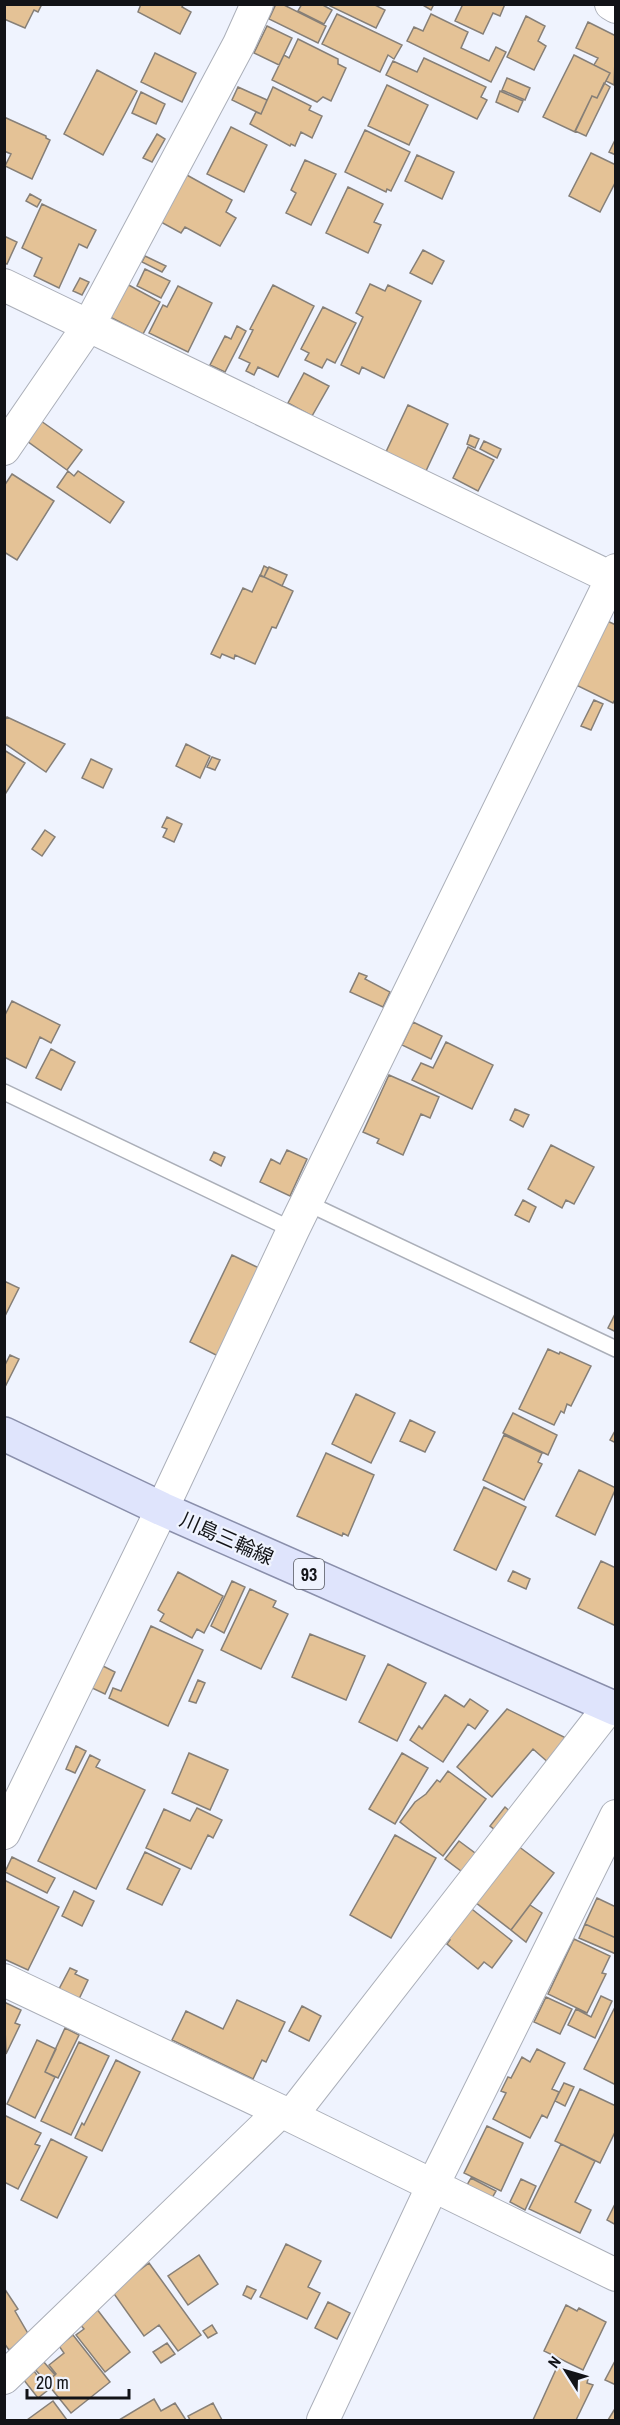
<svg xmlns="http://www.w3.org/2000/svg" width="620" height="2425" viewBox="0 0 620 2425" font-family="'Archivo Narrow','Noto Sans JP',sans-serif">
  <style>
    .building { fill: #e4c296; stroke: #867f77; stroke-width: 1.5 }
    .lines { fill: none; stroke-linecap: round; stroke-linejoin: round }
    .lane-casing { stroke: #abafb9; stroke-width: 18 }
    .street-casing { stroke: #abafb9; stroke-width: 34 }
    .primary-casing { stroke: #8a8fab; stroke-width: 36 }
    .lane { stroke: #fff; stroke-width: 15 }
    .street { stroke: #fff; stroke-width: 32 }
    .primary { stroke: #dfe4fc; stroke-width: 33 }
    .labels { text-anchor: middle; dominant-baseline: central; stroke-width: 4.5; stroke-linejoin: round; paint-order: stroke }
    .shield { fill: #eff3fe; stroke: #54565c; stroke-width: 1.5 }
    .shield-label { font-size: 18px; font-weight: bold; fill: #121317 }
    .street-label { font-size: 20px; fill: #121317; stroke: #eff3fe }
  </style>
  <rect width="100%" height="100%" fill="#eff3fe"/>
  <path class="building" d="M4,4h38l-4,8 -4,-2 -9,18 -21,-9z
    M141,4h43l-2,3 9,5 -11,22 -42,-22z
    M276,4h6l44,22 -8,17 -49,-24z
    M302,4h19l11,6 -8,14 -26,-13z
    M331,4h42l12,6 -9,18 -46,-22z
    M421,4h13l-3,6z
    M463,4h42l-5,12 -7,-3 -10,21 -28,-13z
    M337,14l65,31 -8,14 -6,-4 -8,17 -58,-28z
    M431,14l37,18 -7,16 28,13 7,-14 10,5 -15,30 -84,-41 7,-14 9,4z
    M526,16l19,10 -7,15 8,5 -12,24 -27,-13z
    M588,22l28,14 -2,49 -8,-4 4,-8 -16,-8 4,-7 -22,-10z
    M267,26l25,12 -13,27 -25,-12z
    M298,39l40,20v5l8,4 -15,33 -8,-4 -6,5 -45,-22 12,-25 5,3z
    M155,53l41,20 -14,29 -41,-20z
    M574,55l36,18 -13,25 -5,-2 -17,36 -32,-15z
    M424,58l62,29 -5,10 6,3 -10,19 -91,-44 7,-14 24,11z
    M97,70l40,21 -34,64 -39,-21z
    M507,78l23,10 -5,12 -23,-10z
    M604,83l6,4 -24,49 -11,-5 17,-35 5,2z
    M387,85l41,20 -19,40 -41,-19z
    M238,87l29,13 -6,14 -29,-14z
    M273,87l38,19 -2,4 13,6 -10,22 -11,-6 -6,14 -4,-2 -1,2 -40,-22 6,-12 5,2z
    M500,91l23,10 -5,11 -22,-10z
    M141,92l24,12 -9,20 -24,-11z
    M4,117l42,19v2l4,2 -18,39 -27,-13 6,-12 -7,-3z
    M231,127l36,18 -23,47 -37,-18z
    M365,130l45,22 -19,39 -4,-2 -1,3 -41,-20z
    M157,134l8,5 -13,23 -9,-4z
    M616,138v17l-7,-3z
    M591,153l25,12v16l-16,31 -31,-16z
    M417,155l37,17 -12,27 -37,-18z
    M305,160l31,14 -25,51 -25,-12 10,-20 -5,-3z
    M185,174l47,26 -6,12 10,6 -16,28 -35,-19 -4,6 -22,-12z
    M348,187l35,17 -9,18 7,3 -13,28 -42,-20z
    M30,194l11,6 -4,7 -11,-6z
    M42,204l54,26 -9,18 -8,-4 -20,44 -25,-12 8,-18 -20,-10z
    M4,236l13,6 -10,22 -3,-1z
    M423,250l21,11 -12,23 -22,-11z
    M145,256l21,10 -4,6 -20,-10z
    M145,269l25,12 -9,17 -24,-12z
    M80,278l9,4 -7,13 -9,-4z
    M125,283l35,19 -17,32 -35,-18z
    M370,284l15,7 3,-6 33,16 -37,77 -22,-11 -3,7 -18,-9 22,-48 -7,-4z
    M273,285l41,21 -36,71 -20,-10 -4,8 -8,-4 4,-8 -11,-5 14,-28 -3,-1z
    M178,286l34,17 -24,49 -39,-19 14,-28 4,2z
    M323,307l33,16 -21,40 -8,-4 -5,9 -17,-8 4,-7 -8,-4z
    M237,326l9,5 -21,41 -15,-7 15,-29 6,3z
    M304,373l25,13 -17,30 -24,-13z
    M408,405l40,19 -23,49 -40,-19z
    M41,421l41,29 -15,20 -40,-29z
    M470,435l9,4 -4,9 -8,-4z
    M484,441l17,8 -4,9 -17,-9z
    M468,447l26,13 -16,31 -25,-13z
    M68,471l6,5 4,-5 46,31 -14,21 -53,-36z
    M12,474l42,27 -37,59 -13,-8v-66z
    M264,566l4,2 -4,9 -4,-1z
    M269,567l18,8 -5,11 -18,-9z
    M260,575l33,16 -17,37 -4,-1 -17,37 -20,-9 -1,4 -12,-5 -2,4 -9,-4 32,-66 9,4z
    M605,620l11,5v73l-3,5 -39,-19z
    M594,700l9,4 -12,26 -10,-4z
    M7,717l58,27 -19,28 -42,-29v-22z
    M186,744l24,12 -10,22 -24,-12z
    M4,750l21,13 -21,33z
    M212,757l8,3 -5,10 -8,-3z
    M91,759l21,10 -9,19 -21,-10z
    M167,817l15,7 -8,18 -11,-5 4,-8 -5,-2z
    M45,830l10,7 -13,19 -10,-7z
    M359,973l8,3 -2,3 25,13 -7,15 -33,-15z
    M12,1001l48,24 -9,18 -11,-6 -14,31 -22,-11v-40z
    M413,1022l29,14 -11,23 -29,-14z
    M446,1042l47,23 -21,44 -60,-29 9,-17 12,5z
    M51,1049l24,13 -14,28 -25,-12z
    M389,1075l50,22 -9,21 -9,-4 -18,41 -26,-12 2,-4 -16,-7z
    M515,1109l14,6 -6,12 -13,-7z
    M551,1145l43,22 -20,37 -8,-4 -4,8 -34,-19z
    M287,1150l20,9 -17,37 -30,-14 11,-23 9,5z
    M214,1152l11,5 -4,9 -11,-6z
    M523,1200l13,7 -7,15 -14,-7z
    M232,1255l29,14 -43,87 -28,-14z
    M4,1281l15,7 -15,30z
    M616,1312v20l-8,-4z
    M548,1349l11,5 1,-2 31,14 -20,40 -4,-2 -3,9 -3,-2 -7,14 -35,-16z
    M10,1355l9,4 -15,30v-22z
    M356,1394l39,19 -24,50 -39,-19z
    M513,1413l44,22 -9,20 -45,-22z
    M410,1420l25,12 -10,20 -25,-11z
    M616,1429v14l-6,-3z
    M504,1435l38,18 -4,9 4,2 -18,36 -41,-20z
    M326,1453l48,22 -26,61 -5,-3 -1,3 -45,-20z
    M579,1470l37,18 -21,47 -39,-19z
    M484,1487l42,20 -30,63 -42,-20z
    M601,1561l15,7v58l-38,-18z
    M513,1571l17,8 -4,10 -18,-8z
    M178,1572l45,24 -19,37 -7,-4 -5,9 -32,-17 4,-7 -6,-4z
    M232,1581l13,6 -21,46 -13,-7z
    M250,1589l26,12 -3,6 15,7 -27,55 -40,-19z
    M151,1626l52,24 -35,76 -59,-28 4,-10 8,3z
    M310,1634l55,22 -19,44 -54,-23z
    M388,1664l38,19 -29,58 -38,-19z
    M103,1666l12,6 -10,22 -13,-6z
    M198,1680l7,3 -9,20 -7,-2z
    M445,1695l19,12 6,-8 18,12 -13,18 -7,-5 -25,38 -33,-22 9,-14 3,3z
    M507,1709l61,30 -18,25 -17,-15 -41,48 -35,-30z
    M76,1746l10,5 -11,22 -9,-4z
    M189,1753l39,17 -18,40 -38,-17z
    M402,1753l26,15 -33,56 -26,-15z
    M90,1755l10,5 -4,7 49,23 -49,99 -58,-28z
    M448,1771l38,28 -43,57 -43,-34 15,-20 11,-8 11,-14 3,2z
    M505,1807l8,7 -14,19 -9,-7z
    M197,1808l25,12 -9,18 -5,-3 -17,34 -45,-21 18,-39 26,12z
    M395,1835l41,23 -45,80 -41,-23z
    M459,1841l20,15 -14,18 -20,-15z
    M518,1846l36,27 -43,57 -36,-28z
    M145,1852l35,17 -18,36 -35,-16z
    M12,1857l43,21 -8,15 -42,-21z
    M4,1880l55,27 -31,63 -24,-11z
    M74,1891l20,10 -12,25 -20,-10z
    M597,1898l19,9v31l-31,-14z
    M530,1905l12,8 -16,29 -15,-12z
    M468,1906l44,35 -20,27 -8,-6 -6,7 -31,-25 3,-4 -5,-4z
    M585,1924l31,14v16l-37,-16z
    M574,1939l36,17 -8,17 4,1 -19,39 -39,-19z
    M70,1968l7,3 -2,3 13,6 -9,19 -20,-10z
    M601,1996l11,5 -17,37 -27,-13 8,-16 15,8z
    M546,1997l26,12 -12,25 -26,-12z
    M237,2000l48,22 -19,40 -4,-2 -9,19 -81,-39 14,-29 37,18z
    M4,2002l17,8 -6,13 5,2 -14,29z
    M616,2005v80l-32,-16z
    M302,2006l19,10 -12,25 -20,-10z
    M65,2028l14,7 -21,43 -13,-6z
    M37,2040l19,9 -11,23 10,5 -20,41 -28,-14z
    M79,2042l30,14 -38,79 -30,-14z
    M537,2049l28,14 -13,26 7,3 -12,26 -5,-3 -12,23 -37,-19 13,-26 -5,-2 7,-14 3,1 11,-21 8,5z
    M116,2060l24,12 -38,79 -27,-13 7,-15 2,2z
    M564,2083l10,4 -9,19 -10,-5z
    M580,2089l36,17v24l-16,33 -45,-22z
    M4,2115l37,18 -6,11 5,2 -22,43 -14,-7z
    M487,2126l36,17 -22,48 -37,-18z
    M51,2139l36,18 -30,61 -36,-18z
    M561,2144l34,17 -20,41 16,8 -11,23 -51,-24z
    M471,2178l25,13 -4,7 -25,-13z
    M521,2179l15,7 -11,24 -15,-8z
    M616,2202v23l-9,-5z
    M286,2244l35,17 -13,26 12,6 -13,26 -47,-22z
    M199,2255l19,29 -30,21 -20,-29z
    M149,2263l52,72 -23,16 -19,-26 -15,11 -32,-45z
    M247,2286l9,4 -5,9 -8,-4z
    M4,2288l14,21 -3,2 15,26 -21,13 -5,-7z
    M328,2302l22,11 -13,26 -22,-11z
    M566,2305l11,6 2,-3 27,14 -23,48 -39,-19z
    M96,2308l34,44 -25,20 -29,-37 8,-6 -6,-7z
    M212,2325l5,8 -9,5 -5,-7z
    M73,2335l37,47 -39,31 -25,-31 10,-8 -7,-9 15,-12 -5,-7z
    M167,2343l8,11 -14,9 -8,-11z
    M616,2359v26l-11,-5z
    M43,2361l12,14 -9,7 -12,-14z
    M558,2365l30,14 -1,4 6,2 -17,35h-43z
    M34,2371l14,19 -10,8 -15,-19z
    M154,2399l7,12 14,-8 11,17h-67z
    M53,2401l14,19h-40z
    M213,2403l9,17h-32l-2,-4z
    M616,2407v13h-8z"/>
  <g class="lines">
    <g class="lane-casing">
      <path id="lane" d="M4,1092l289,138
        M307,1203l309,146"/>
    </g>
    <g class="street-casing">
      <path id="street" d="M611,4l5,3
        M4,285l612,295
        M4,449l85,-124 150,-281 18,-40
        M4,1833l158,-324 131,-279 323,-660
        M4,1980l287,136 325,159
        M291,2116l318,-409
        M4,2378l277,-267
        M323,2420l110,-235 183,-369"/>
    </g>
    <g class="primary-casing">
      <path id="primary" d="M4,1434l158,75 454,200"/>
    </g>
    <use href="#lane" class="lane"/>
    <use href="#street" class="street"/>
    <use href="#primary" class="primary"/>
  </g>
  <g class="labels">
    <rect class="shield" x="294" y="1559" width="30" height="30" rx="4.5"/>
    <g class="shield-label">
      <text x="309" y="1574">93</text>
    </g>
    <g class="street-label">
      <text transform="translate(227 1538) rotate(24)">川島三輪線</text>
    </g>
  </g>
  <rect width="620" height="2425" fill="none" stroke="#121317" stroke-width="12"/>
  <g transform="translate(566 2371) rotate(307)" stroke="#eff3fe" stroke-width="4.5" paint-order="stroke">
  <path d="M0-4.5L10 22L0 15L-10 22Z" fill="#121317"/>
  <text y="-9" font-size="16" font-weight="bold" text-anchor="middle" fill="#121317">N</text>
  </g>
  <path d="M27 2389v9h102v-9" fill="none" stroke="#121317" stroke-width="3"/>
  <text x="36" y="2389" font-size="18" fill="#121317" stroke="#eff3fe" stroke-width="4.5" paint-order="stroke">20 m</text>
</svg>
